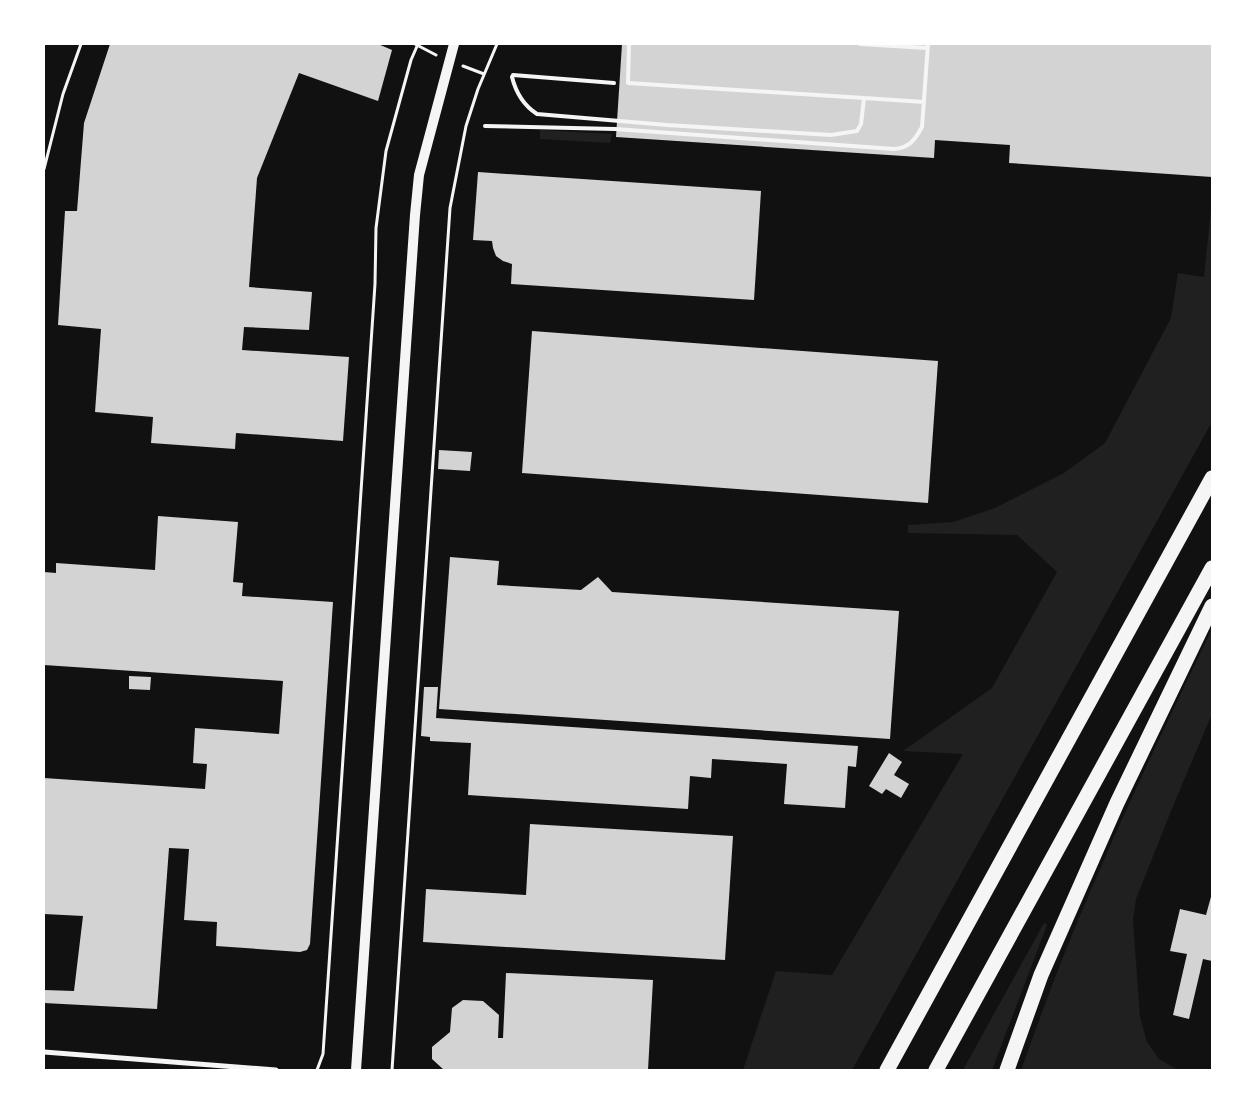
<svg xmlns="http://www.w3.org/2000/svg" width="1256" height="1114" viewBox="0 0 1256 1114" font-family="'Times New Roman',serif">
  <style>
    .green { fill: #202020 }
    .building { fill: #d3d3d3 }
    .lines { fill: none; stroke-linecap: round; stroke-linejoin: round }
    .path { stroke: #f5f5f5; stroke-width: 3 }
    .service { stroke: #f5f5f5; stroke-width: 4 }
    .minor { stroke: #f5f5f5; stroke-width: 5 }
    .secondary { stroke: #f5f5f5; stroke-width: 10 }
    .motorway { stroke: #f5f5f5; stroke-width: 15 }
  </style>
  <rect width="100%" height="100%" fill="#111"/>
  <path class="green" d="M540,130l72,4 -2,9 -70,-4z
    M1212,199v223l-360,648h-109l33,-99 56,4 131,-221 -60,-3 89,-63 65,-116 -40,-37 -109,-2v-8l45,-3 42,-14 69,-35 41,-30 66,-125 7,-45 26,4z
    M1212,629v85l-39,92 -37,93 -3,21 7,97 7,25 12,17 19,11h-157c21,-58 42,-116 67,-173 38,-90 81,-179 124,-268z
    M1044,923l3,2 -55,145h-29z"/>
  <path class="building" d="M110,44h268l14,6 -14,51 -79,-28 -42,105 -8,109 63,5 -3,38 -65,-3 -2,23 107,7 -6,84 -107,-8 -1,16 -84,-6 2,-26 -58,-5 6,-83 -43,-4 7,-114h12l7,-88z
    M622,44h590v133l-203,-14 1,-18 -75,-5 -1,18 -318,-21z
    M478,172l283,19 -7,109 -243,-16 1,-20 -9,-3 -7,-5 -3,-8 -1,-7 -19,-1z
    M532,331l406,30 -10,142 -406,-30z
    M439,450l33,2 -2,19 -32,-2z
    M158,516l80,6 -5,60 10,1 -1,13 91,6 -23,342 -3,6 -7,2 -84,-6 1,-24 -33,-2 5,-71 -20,-1 -12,161 -113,-6v-13l30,1 9,-75 -39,-2v-136l161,11 2,-25 -14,-1 2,-35 84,6 4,-53 -239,-16v-93l12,1v-10l99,7z
    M450,557l49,4 -2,24 84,5 17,-13 14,15 287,19 -9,128 -451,-30z
    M129,676l22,1 -1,13 -21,-1z
    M424,687h14l-2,31 422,28 -2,21 -8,-1 -3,42 -61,-4 3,-40 -75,-5 -1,19 -21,-2 -2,33 -220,-14 3,-52 -41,-2v-4l-9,-1z
    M889,753l13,9 -8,13 15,9 -8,14 -15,-9 -4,5 -13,-8z
    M530,824l203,12 -8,124 -302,-18 3,-53 100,6z
    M1212,893v68l-9,-2 -14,60 -16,-4 14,-61 -17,-3 10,-42 26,6z
    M506,973l147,7 -5,90h-204l-12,-11v-12l18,-15 2,-24 11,-8 20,1 16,14 -1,23h5z"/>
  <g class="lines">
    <path class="path" d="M415,44l21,11
      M463,66l21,8
      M44,169l19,-75 18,-50
      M317,1070l6,-16 52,-770 1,-56 10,-77 25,-91 7,-16
      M392,1070l58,-862 16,-82 12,-37 19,-45"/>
    <path class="service" d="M860,44l67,4
      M513,75l101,8
      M512,77c4,16 11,28 25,37l130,11 164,10 26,-4 4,-7 3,-26 -236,-15 1,-39
      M864,98l60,4
      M485,126l130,3 279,20c15,-1 21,-9 28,-22l6,-83"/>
    <path class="minor" d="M44,1052l232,18"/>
    <path class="secondary" d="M356,1070l59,-855 4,-40 35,-131"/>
    <path class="motorway" d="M887,1070l325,-592
      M936,1070l276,-502
      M1007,1070l34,-95 76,-172 95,-197"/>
  </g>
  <rect width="1256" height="1114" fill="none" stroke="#ffffff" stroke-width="90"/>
</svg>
